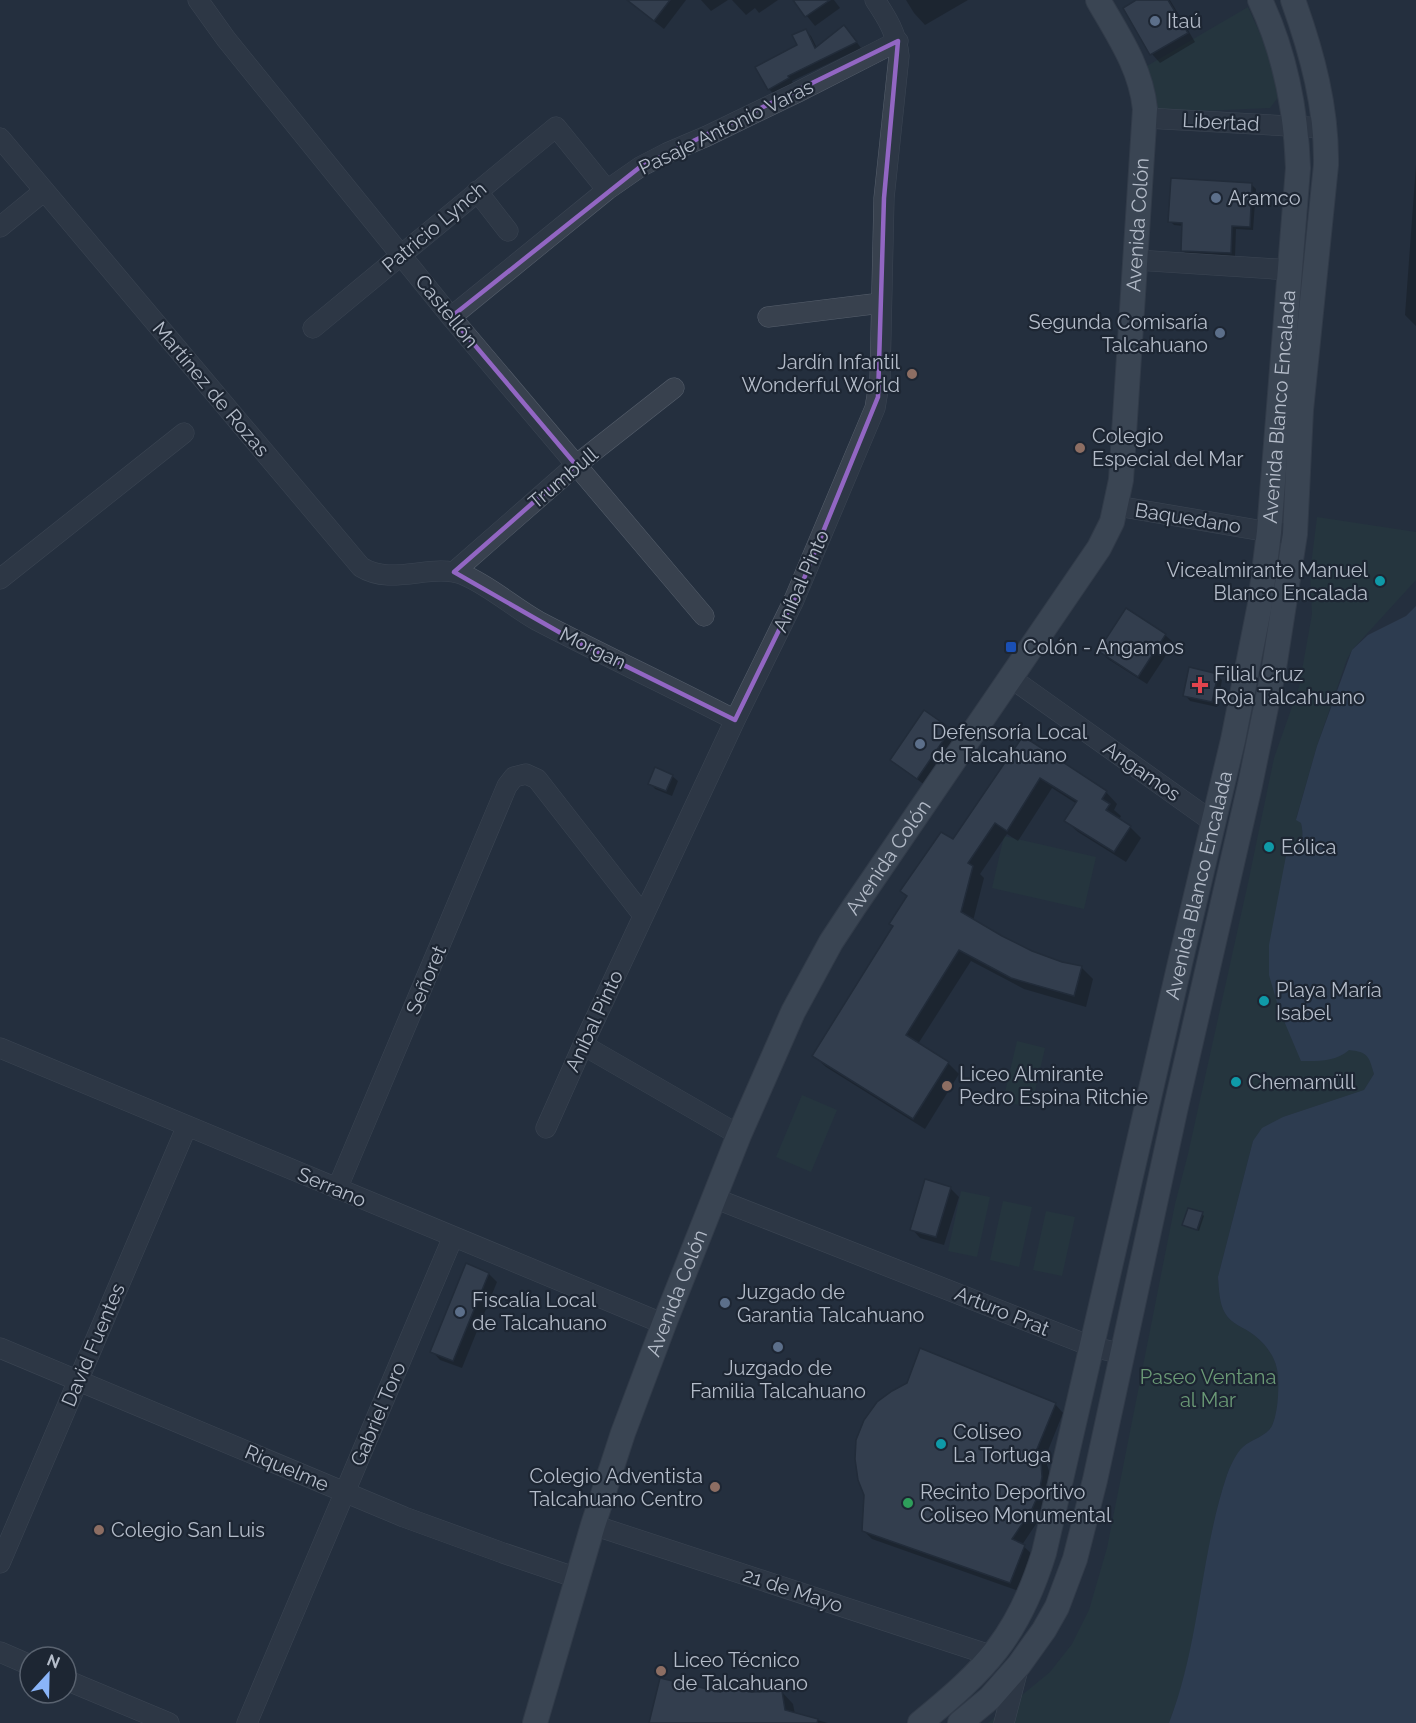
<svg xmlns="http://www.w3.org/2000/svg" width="1416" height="1723" viewBox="0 0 1416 1723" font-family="Raleway,sans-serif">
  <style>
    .green { fill: #263c3f }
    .water { fill: #394c67 }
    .shadow { fill: #0007 }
    .building { fill: #455162; stroke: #1f2835; stroke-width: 1.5 }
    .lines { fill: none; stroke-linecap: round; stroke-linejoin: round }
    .minor-casing { stroke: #565f6c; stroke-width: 21 }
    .major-casing { stroke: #414a57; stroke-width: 26 }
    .minor { stroke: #38414e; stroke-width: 20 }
    .major { stroke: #56606e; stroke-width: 24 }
    .marked { fill: none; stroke: #9266c3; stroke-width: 4.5; stroke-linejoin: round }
    .service-dot { fill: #5c6f8a; stroke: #1d2633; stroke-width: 2 }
    .education-dot { fill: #8d6e63; stroke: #1d2633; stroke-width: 2 }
    .culture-dot { fill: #0f9aa8; stroke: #1d2633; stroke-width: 2 }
    .transit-dot { fill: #1a4fb4; stroke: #1d2633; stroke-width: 2 }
    .health-dot { fill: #e0444e; stroke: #1d2633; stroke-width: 2 }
    .leisure-dot { fill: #2e9e5b; stroke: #1d2633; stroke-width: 2 }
    .labels { text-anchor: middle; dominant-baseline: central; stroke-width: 4.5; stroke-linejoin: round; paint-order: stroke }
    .poi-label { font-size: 20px; fill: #b4bcc9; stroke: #1d2633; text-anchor: start }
    .street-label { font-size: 20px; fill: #b4bcc9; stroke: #1d2633 }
    .park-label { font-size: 20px; fill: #6b9a76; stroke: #1d2633 }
  </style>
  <rect width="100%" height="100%" fill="#242f3e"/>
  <path class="green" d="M1248,7l19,42 12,47 -9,12 -114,5 -9,-47z
    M1317,517l99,15v48l-64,70 -5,9 -30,87 -21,73 5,4c3,12 2,25 -9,33l-22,85 91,110 9,7 4,16 -10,16 -81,27 -30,24 -35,136c1,11 1,26 7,36 6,11 19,14 29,22 13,10 23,24 24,41 2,15 0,36 -6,50 -6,11 -21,13 -29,21 -6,6 -13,20 -16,28 -27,80 -26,169 -58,248h-181l62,-51 22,-28 17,-34 18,-62 68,-344 13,-50 60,-271 26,-125 25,-71 13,-73 -2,-41z
    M1004,836l92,21 -12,52 -92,-21z
    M1017,1041l28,7 -14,60 -28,-7z
    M802,1095l35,15 -26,62 -35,-15z
    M961,1191l29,6 -13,60 -29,-6z
    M1003,1201l29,6 -13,60 -29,-7z
    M1046,1211l29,6 -13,59 -29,-6z"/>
  <path class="water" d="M1416,606v1117h-247c31,-79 31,-168 58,-248 3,-8 9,-22 16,-28 8,-8 23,-10 29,-21 6,-14 7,-35 6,-50 -1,-17 -11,-31 -24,-41 -10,-8 -23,-11 -29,-22 -6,-10 -6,-25 -7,-36l35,-136 9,-13 21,-11 81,-27 10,-16c-5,-18 -6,-22 -25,-24 -14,12 -30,11 -48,11l-22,-52 -10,-34v-30l17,-89h6c11,-8 12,-21 9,-33l-5,-3 21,-74 35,-96 16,-15 38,-19z"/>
  <path class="shadow" d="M627,0h59l-22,29z
    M701,0h27l-17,11z
    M732,0h46l-19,13 -4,-5 -9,7z
    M794,0h40l6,8 -25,18z
    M906,0h62l-43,25 -11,-12z
    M1139,0h31l25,42 -35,21 -8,-9 -27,-46z
    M805,30l6,6 6,12 33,-15 11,15 -69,33 1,3 -19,10 -5,-5 30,-44z
    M1416,165v161l-11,-11z
    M1252,185l4,4 -3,41 -17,-1 -1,28 -49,-3 -4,-4 1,-24 -9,-1 -4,-4z
    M1165,635l9,8 -27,41 -39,-25 -8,-8z
    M1217,675l5,5 -5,27 -27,-6 -5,-6z
    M950,730l8,9 -32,47 -34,-26z
    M1024,738l82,54 11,12 -3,6 7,6 -2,4 11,7 11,11 -15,24 -48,-30 -12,-11 11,-17 -25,-16 -34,53 -11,-7 -27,40 4,4 -11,43 59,32 30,10 19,4 12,12 -7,28 -62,-18 -53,-28 -53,83 30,19 11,11 -34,55 -99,-62 -12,-11 140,-215z
    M672,776l6,5 -6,15 -17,-7 -5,-6z
    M950,1188l9,9 -15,48 -24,-7 -8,-9z
    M1202,1214l2,2 -5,15 -15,-7z
    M489,1274l8,8 -35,86 -22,-8 -8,-9z
    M1055,1404l8,9 -18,45 4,13 1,15 -10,32 -18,27 11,10 -14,36 -147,-52 -9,-9z
    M782,1692l11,12 2,10 33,9h-176l69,-29z"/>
  <path class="building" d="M627,0h43l-16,21z
    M793,0h37l-25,17z
    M1136,0h32l20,33 -38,22 -27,-47z
    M844,25l13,17 -69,34 1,2 -21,12 -13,-23 42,-22 -5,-10 14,-6 9,19z
    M1171,178l81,5 -2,44 -18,-1 -1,27 -50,-2 1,-28 -14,-1z
    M1126,608l40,26 -28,43 -40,-26z
    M1189,667l29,7 -6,28 -29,-6z
    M924,710l27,19 -34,50 -27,-19z
    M1023,736l84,55 -5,8 8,5 -4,6 25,16 -17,26 -50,-31 13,-20 -37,-23 -33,53 -12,-8 -27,40 5,3 -12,46 41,24 30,15 30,11 20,4 -8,30 -63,-18 -52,-28 -53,85 43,27 -36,57 -101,-63 81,-130 -4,-2 18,-28 -7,-5 41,-59 12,7z
    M655,767l18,8 -7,16 -18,-7z
    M925,1179l26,8 -15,50 -26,-7z
    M1188,1208l15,4 -6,18 -15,-5z
    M466,1263l23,10 -36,88 -23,-9z
    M920,1348l136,55 -19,46 4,13 1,15 -3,16 -7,16 -20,30 13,6 -15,38 -148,-52 2,-36 -6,-15 -3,-21 1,-19 8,-20 13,-18 15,-11 15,-8z
    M660,1678l60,14v-6l31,6 31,-1 3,19 33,9 -1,4h-168z"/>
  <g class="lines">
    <g class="minor-casing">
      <path id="minor" d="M198,0l28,39 225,278 253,299
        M1146,118l179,10
        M0,138l361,429c32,20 70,-5 103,8 26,11 49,32 74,46 65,34 132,65 197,99
        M477,191l31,40
        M0,227l44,-36
        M1136,260l155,10
        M451,317l156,-127 33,-23 27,-14 40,-17 91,-44 100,-51
        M768,317l113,-14
        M313,328l243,-201 51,63
        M1117,506l152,26 26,2
        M454,572l122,-107 98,-77
        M0,579l184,-146
        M1011,678l202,144
        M583,1045l156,90
        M0,1048l664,276
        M546,1128l37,-83 152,-325 59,-120 81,-192 5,-30 4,-180 15,-142c-2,-22 -12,-38 -24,-56
        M337,1189l170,-403 7,-9 12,-3 11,5 106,136
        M714,1198l379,149 30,7
        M0,1348l404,169 99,36 74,25
        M593,1525l400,131
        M0,1563l187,-437
        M0,1652l30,13
        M66,1680l103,43
        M247,1723l206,-486
        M1004,1723l15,-58"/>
    </g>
    <g class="major-casing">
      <g id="major">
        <path id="s1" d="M535,1723l58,-198 30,-92 41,-109 75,-189 54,-123 38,-70 23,-35 245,-359 13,-26 9,-42 24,-371c-4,-41 -27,-74 -47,-109"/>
        <path id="s2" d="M920,1723c66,-54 98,-86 124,-170l136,-590 53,-223 27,-136 9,-72 29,-364c-2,-58 -13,-115 -38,-168"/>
        <path d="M960,1723l30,-25 29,-33 25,-35 13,-23 18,-48 20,-79 80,-369 75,-326 24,-117 21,-134 6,-124 25,-245c1,-57 -14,-112 -33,-165"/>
      </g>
    </g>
    <use href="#minor" class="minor"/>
    <use href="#major" class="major"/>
  </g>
  <path d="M0 0H1416V1723H0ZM898,41l-14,157 -6,199 -75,184 -68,139 -162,-80 -119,-68 122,-107 -125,-148 189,-150z" fill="#242f3e" fill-opacity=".55" fill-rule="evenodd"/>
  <path class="marked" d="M898,41l-14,157 -6,199 -75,184 -68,139 -162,-80 -119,-68 122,-107 -125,-148 189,-150z"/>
  <g class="service-dot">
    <circle cx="1155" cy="21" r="6"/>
    <circle cx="1216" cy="198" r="6"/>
    <circle cx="1220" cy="333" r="6"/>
    <circle cx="920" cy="744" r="6"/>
    <circle cx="725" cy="1303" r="6"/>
    <circle cx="460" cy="1312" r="6"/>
    <circle cx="778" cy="1347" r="6"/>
  </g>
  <g class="education-dot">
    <circle cx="912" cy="374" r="6"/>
    <circle cx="1080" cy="448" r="6"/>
    <circle cx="947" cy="1086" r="6"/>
    <circle cx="715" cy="1487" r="6"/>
    <circle cx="99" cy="1530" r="6"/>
    <circle cx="661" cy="1671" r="6"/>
  </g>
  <g class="culture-dot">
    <circle cx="1380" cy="581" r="6"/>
    <circle cx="1269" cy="847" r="6"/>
    <circle cx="1264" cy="1001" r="6"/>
    <circle cx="1236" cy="1082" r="6"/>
    <circle cx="941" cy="1444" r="6"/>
  </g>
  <rect class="transit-dot" x="1005" y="641" width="12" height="12" rx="3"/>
  <path class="health-dot" d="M1197 676h6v6h6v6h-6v6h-6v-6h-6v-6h6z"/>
  <circle class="leisure-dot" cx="908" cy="1503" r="6"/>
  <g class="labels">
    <g class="poi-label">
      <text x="1167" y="21">Itaú</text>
      <text x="1228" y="198">Aramco</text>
      <text x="1208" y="322" text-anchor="end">Segunda Comisaría<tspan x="1208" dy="23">Talcahuano</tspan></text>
      <text x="900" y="362" text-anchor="end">Jardín Infantil<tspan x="900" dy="23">Wonderful World</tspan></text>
      <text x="1092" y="436">Colegio<tspan x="1092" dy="23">Especial del Mar</tspan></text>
      <text x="1368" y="570" text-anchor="end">Vicealmirante Manuel<tspan x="1368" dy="23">Blanco Encalada</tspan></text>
      <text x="1023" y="647">Colón - Angamos</text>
      <text x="1214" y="674">Filial Cruz<tspan x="1214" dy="23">Roja Talcahuano</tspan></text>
      <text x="932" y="732">Defensoría Local<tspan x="932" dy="23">de Talcahuano</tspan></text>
      <text x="1281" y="847">Eólica</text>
      <text x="1276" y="990">Playa María<tspan x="1276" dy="23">Isabel</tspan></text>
      <text x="959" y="1074">Liceo Almirante<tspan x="959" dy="23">Pedro Espina Ritchie</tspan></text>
      <text x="1248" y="1082">Chemamüll</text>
      <text x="737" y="1292">Juzgado de<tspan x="737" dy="23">Garantia Talcahuano</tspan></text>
      <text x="472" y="1300">Fiscalía Local<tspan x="472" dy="23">de Talcahuano</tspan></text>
      <text x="778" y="1368" text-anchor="middle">Juzgado de<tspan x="778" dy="23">Familia Talcahuano</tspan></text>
      <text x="953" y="1432">Coliseo<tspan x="953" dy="23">La Tortuga</tspan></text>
      <text x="703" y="1476" text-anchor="end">Colegio Adventista<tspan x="703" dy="23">Talcahuano Centro</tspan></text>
      <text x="920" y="1492">Recinto Deportivo<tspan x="920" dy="23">Coliseo Monumental</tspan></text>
      <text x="111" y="1530">Colegio San Luis</text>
      <text x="673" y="1660">Liceo Técnico<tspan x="673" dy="23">de Talcahuano</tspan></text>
    </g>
    <g class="street-label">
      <text transform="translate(1221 122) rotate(3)">Libertad</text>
      <text transform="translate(726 127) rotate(-26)">Pasaje Antonio Varas</text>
      <text stroke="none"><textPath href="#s1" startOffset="1641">Avenida Colón</textPath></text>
      <text transform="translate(434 227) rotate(-40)">Patricio Lynch</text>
      <text transform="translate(447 311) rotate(51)">Castellón</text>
      <text transform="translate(211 389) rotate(50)">Martínez de Rozas</text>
      <text stroke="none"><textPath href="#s2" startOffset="1386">Avenida Blanco Encalada</textPath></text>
      <text transform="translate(563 478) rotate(-40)">Trumbull</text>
      <text transform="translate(1188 518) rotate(9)">Baquedano</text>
      <text transform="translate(801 581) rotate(-66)">Aníbal Pinto</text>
      <text transform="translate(593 648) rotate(26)">Morgan</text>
      <text transform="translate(1142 771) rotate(35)">Angamos</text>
      <text stroke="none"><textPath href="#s1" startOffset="939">Avenida Colón</textPath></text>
      <text stroke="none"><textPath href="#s2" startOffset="900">Avenida Blanco Encalada</textPath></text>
      <text transform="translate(426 980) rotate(-67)">Señoret</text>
      <text transform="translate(594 1021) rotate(-65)">Aníbal Pinto</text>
      <text transform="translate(332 1187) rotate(23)">Serrano</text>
      <text stroke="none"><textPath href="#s1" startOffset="453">Avenida Colón</textPath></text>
      <text transform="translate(1002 1311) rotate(22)">Arturo Prat</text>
      <text transform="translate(93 1345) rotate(-67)">David Fuentes</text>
      <text transform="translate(378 1414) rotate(-67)">Gabriel Toro</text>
      <text transform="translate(287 1468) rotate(23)">Riquelme</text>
      <text transform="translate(793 1590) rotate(18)">21 de Mayo</text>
    </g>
    <g class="park-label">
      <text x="1208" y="1377">Paseo Ventana<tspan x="1208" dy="23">al Mar</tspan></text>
    </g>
  </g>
  <g transform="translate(48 1675) rotate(22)"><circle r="28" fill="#1d2633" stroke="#59626f" stroke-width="1.5"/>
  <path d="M0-4.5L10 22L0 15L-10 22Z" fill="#8ab4f8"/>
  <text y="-9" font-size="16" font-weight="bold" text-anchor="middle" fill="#b4bcc9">N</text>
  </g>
</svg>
